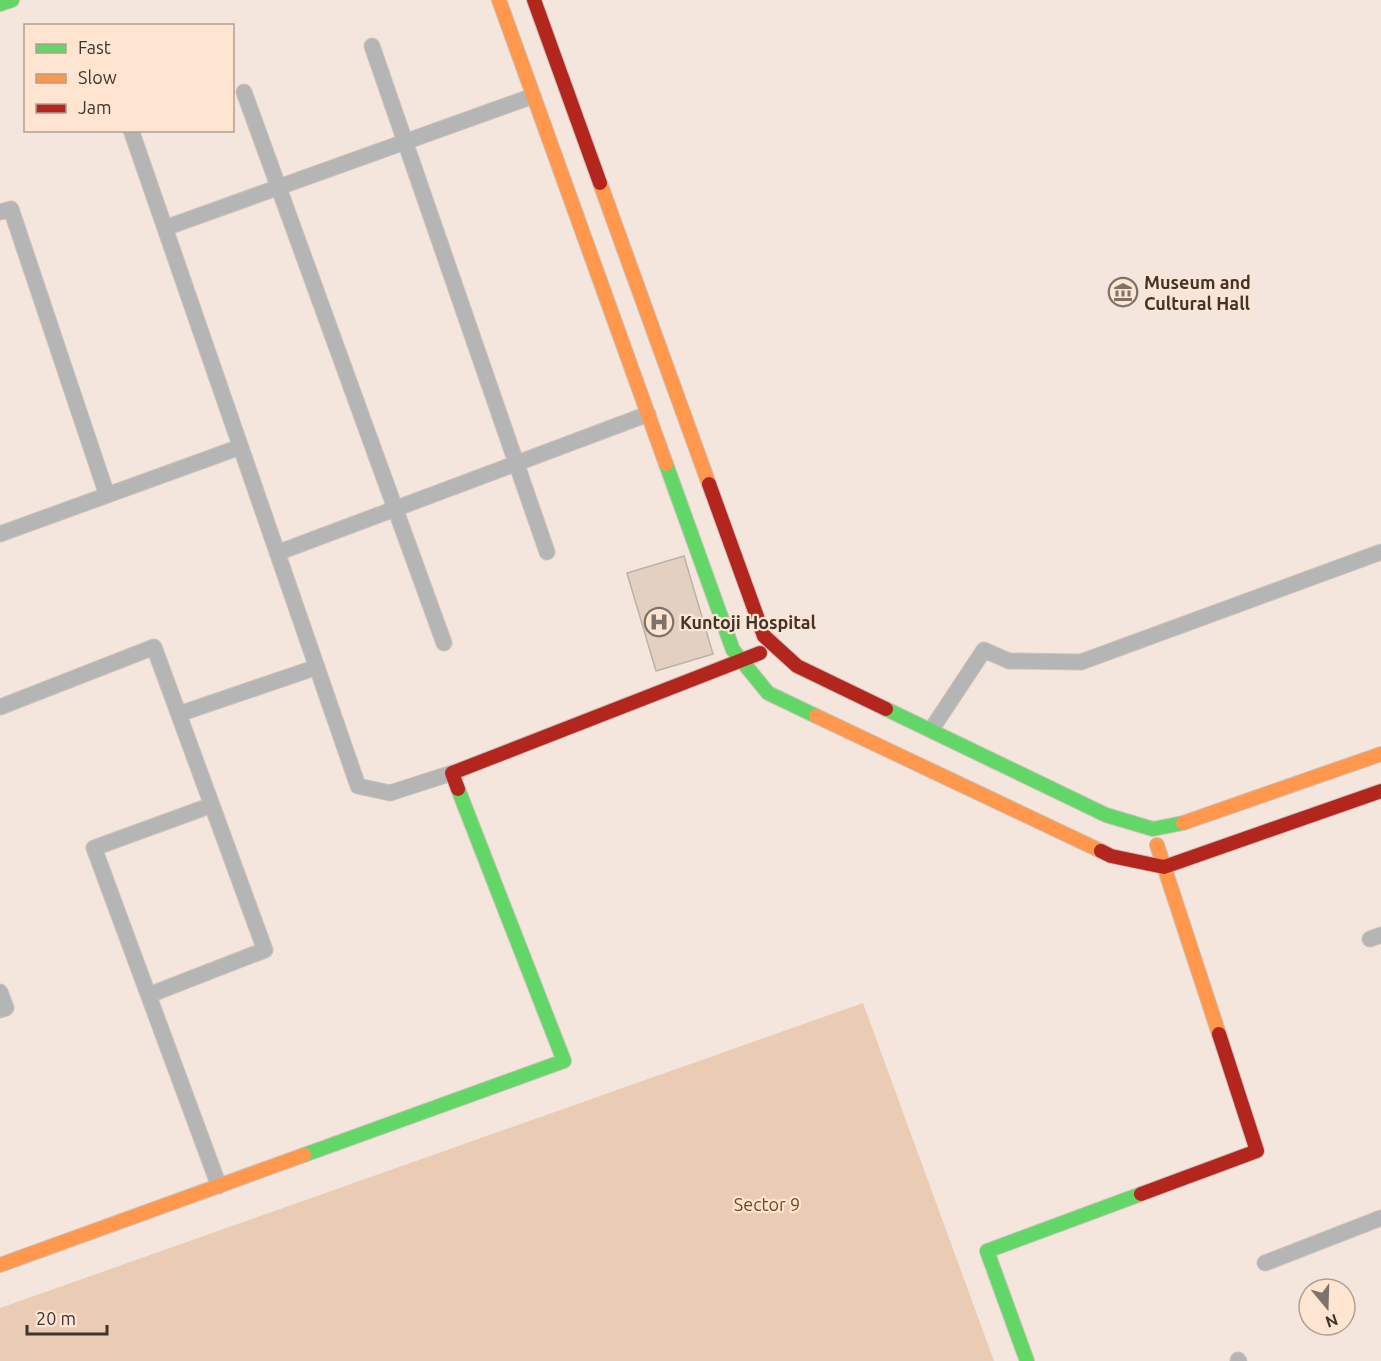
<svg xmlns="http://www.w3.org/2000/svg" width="1381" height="1361" viewBox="0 0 1381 1361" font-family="Ubuntu,sans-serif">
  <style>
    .green { fill: #eaccb4 }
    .building { fill: #e4d0c0; stroke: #bcb1a9; stroke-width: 1.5 }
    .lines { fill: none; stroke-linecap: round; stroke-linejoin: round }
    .lane-casing { stroke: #cdc3bb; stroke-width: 17 }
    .fast-casing { stroke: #cdc3bb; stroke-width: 16 }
    .slow-casing { stroke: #cdc3bb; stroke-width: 16 }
    .jam-casing { stroke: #cdc3bb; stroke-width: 16 }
    .lane { stroke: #b5b5b6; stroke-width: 15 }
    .fast { stroke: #63d668; stroke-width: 14 }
    .slow { stroke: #ff974d; stroke-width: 14 }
    .jam { stroke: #b3261e; stroke-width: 14 }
    .labels { text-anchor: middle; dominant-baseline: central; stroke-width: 4.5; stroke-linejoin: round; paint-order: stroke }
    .poi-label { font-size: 18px; font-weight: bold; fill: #3f352d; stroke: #fee5d1; text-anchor: start }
    .park-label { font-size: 18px; fill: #73461c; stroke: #fee5d1 }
  </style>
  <rect width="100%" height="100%" fill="#f4e6dc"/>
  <path class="green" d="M863,1003l131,358h-994v-53z"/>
  <path class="building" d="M684,556l29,98 -57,17 -29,-98z"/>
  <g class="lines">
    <g class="lane-casing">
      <path id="lane" d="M372,46l175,506
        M244,92l200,551
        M131,130l227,656 32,7 62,-20
        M0,212l11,-3 96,286
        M165,228l368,-132
        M0,534l240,-87
        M277,553l371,-139
        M0,707l154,-60 111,303 -116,45
        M179,714l138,-47
        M931,730l53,-80 25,11 72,1 300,-110
        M212,805l-118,43 125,338
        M1370,939l11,-4
        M0,992l6,16 -6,2
        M1265,1263l116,-45
        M1238,1360l1,1"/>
    </g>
    <g class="fast-casing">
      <path id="fast" d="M0,4l12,-4
        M666,464l67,186 35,43 48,23
        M886,709l220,106 47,14 30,-6
        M304,1155l260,-94 -106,-272
        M1027,1361l-40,-110 154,-57"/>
    </g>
    <g class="slow-casing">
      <path id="slow" d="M499,0l167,464
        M600,183l109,301
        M816,716l285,135
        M1183,823l198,-69
        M1157,845l62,189
        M0,1265l304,-110"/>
    </g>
    <g class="jam-casing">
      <path id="jam" d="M534,0l66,183
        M709,484l55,152 33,30 89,43
        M458,789l-6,-16 308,-120
        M1101,851l10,5 53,11 217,-76
        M1141,1194l116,-43 -38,-117"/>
    </g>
    <use href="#lane" class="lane"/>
    <use href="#fast" class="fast"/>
    <use href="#slow" class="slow"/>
    <use href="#jam" class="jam"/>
  </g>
  <defs>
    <g id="museum-ring" transform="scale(1.5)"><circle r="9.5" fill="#fee5d1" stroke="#7e736a" stroke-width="1.5"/><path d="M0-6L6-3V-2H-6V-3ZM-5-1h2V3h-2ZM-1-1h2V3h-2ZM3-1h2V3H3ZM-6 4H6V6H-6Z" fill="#7e736a"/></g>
    <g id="hospital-ring" transform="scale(1.5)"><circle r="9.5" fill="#fee5d1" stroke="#7e736a" stroke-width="1.5"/><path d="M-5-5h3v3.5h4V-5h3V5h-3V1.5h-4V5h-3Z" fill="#7e736a"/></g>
  </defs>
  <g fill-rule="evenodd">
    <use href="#museum-ring" x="1123" y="292"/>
    <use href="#hospital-ring" x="659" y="622"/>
  </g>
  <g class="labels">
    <g class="poi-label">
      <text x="1144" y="282">Museum and<tspan x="1144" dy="21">Cultural Hall</tspan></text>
      <text x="680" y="622">Kuntoji Hospital</text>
    </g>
    <g class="park-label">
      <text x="767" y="1204">Sector 9</text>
    </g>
  </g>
  <rect x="24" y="24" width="210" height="108" fill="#fee5d1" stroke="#b29f8f" stroke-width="1.5"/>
  <rect x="36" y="44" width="30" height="9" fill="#63d668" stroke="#b29f8f" stroke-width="1.5"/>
  <text x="78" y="54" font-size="18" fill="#3f352d">Fast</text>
  <rect x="36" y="74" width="30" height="9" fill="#ff974d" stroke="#b29f8f" stroke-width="1.5"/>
  <text x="78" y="84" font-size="18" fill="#3f352d">Slow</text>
  <rect x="36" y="104" width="30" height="9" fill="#b3261e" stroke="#b29f8f" stroke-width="1.5"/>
  <text x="78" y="114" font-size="18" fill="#3f352d">Jam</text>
  <g transform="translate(1327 1307) rotate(161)"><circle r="28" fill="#fee5d1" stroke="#b29f8f" stroke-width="1.5"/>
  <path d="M0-4.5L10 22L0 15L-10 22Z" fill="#7e736a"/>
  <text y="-9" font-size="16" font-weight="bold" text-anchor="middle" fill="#3f352d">N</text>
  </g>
  <path d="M27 1325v9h80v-9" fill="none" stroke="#3f352d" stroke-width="3"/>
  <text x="36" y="1325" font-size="18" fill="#3f352d" stroke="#fee5d1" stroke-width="4.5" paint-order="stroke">20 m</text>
</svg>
